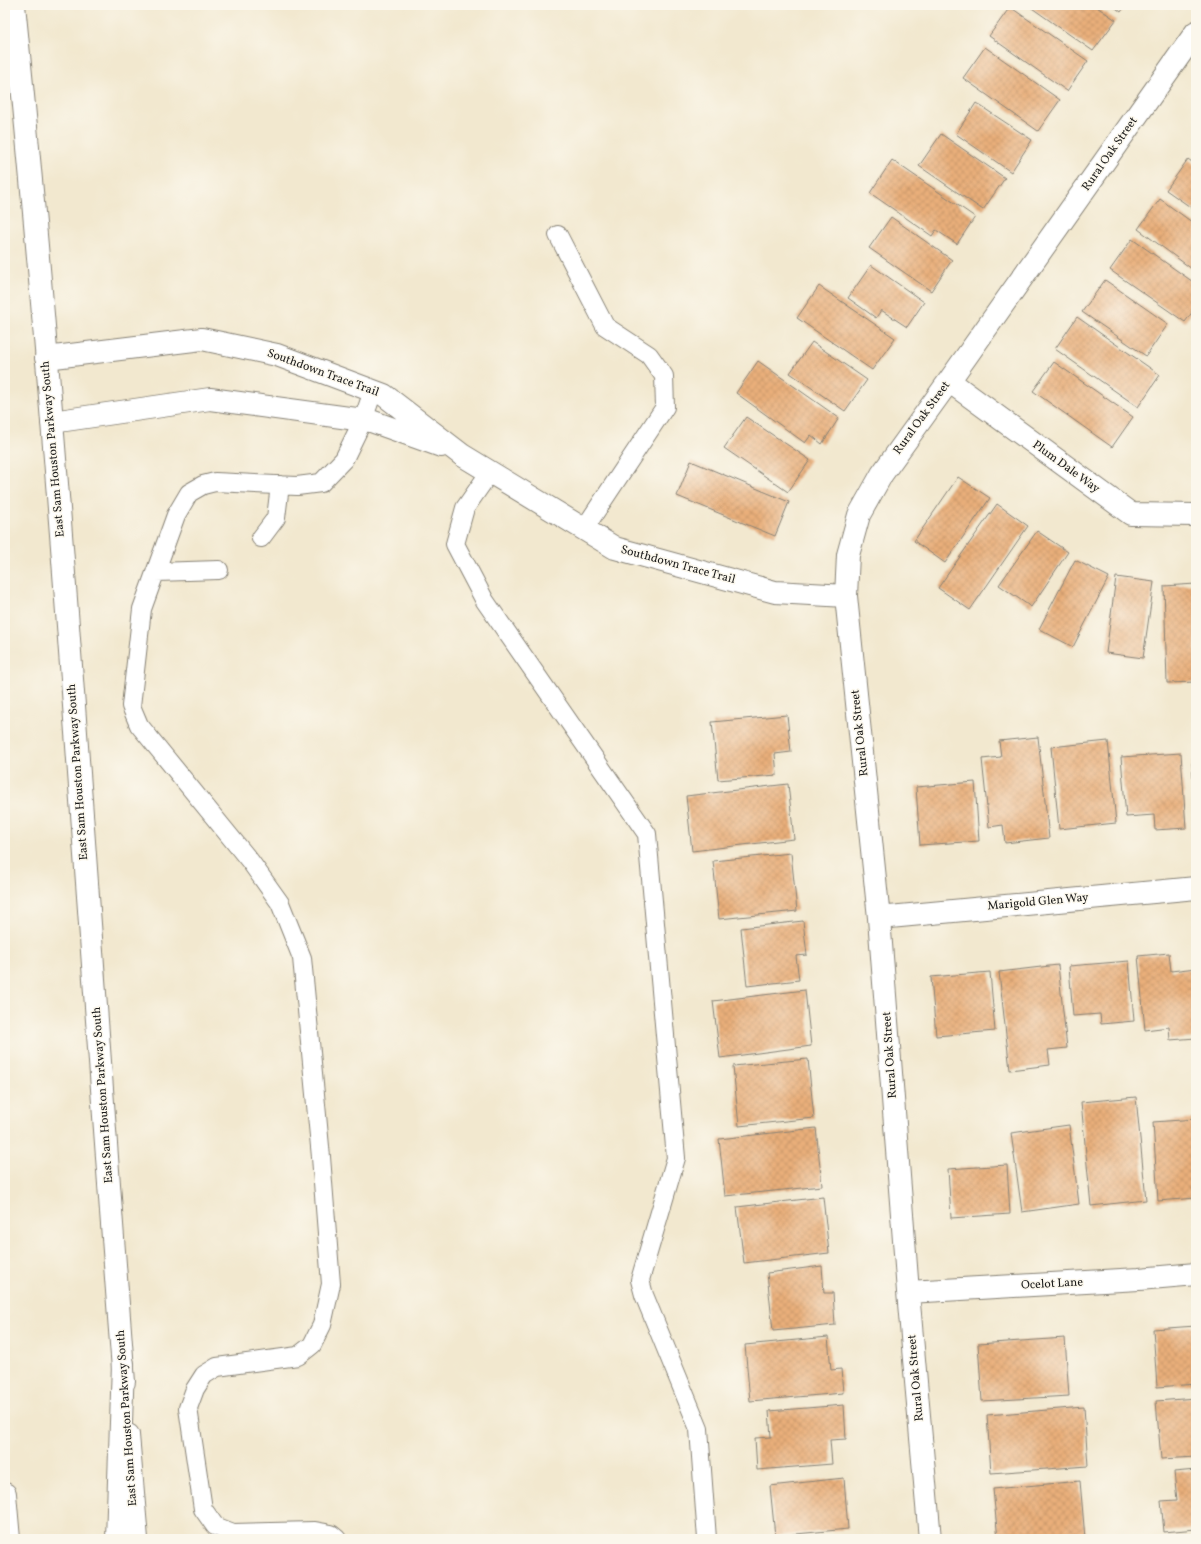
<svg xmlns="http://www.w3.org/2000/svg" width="1201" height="1544" viewBox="0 0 1201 1544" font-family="Vollkorn,serif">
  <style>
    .building { fill: url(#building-cross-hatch) }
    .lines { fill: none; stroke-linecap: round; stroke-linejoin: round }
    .lane-casing { stroke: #878276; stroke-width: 20 }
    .street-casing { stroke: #878276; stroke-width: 24 }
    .secondary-casing { stroke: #878276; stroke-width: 24 }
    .highway-casing { stroke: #878276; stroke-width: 24 }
    .lane { stroke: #fff; stroke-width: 18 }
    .street { stroke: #fff; stroke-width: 22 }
    .secondary { stroke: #fff; stroke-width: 22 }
    .highway { stroke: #fff; stroke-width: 22 }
    .labels { text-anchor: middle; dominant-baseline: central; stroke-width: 3; stroke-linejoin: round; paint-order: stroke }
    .street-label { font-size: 12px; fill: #1c1c1c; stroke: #fbf7ec }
  </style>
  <defs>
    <pattern id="building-cross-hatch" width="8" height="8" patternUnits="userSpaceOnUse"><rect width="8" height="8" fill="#e9af7a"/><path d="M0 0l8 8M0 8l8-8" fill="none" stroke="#c79669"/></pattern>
  </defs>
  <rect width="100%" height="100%" fill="#fbf7ec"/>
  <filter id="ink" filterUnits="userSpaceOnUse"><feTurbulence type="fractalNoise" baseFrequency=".025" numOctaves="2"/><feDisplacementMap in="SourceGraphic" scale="8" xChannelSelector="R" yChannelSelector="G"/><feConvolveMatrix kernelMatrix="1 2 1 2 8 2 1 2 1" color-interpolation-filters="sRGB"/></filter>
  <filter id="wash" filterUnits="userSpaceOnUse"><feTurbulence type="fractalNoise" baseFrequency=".012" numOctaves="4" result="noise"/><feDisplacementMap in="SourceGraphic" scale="16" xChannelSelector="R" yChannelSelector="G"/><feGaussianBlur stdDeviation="0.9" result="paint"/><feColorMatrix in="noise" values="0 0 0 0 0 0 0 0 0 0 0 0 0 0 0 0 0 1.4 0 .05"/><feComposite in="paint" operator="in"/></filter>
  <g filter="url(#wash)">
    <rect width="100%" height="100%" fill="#f2e8cf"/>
    <g id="blocks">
      <path class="building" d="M1030,5h64l22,15 -23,31 -64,-45z
        M1112,5h14l-5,7z
        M1010,7l78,54 -21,30 -78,-55z
        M985,47l75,53 -22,31 -75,-53z
        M976,103l56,37 -21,32 -55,-38z
        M941,134l64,44 -22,32 -64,-44z
        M1188,159l8,6v46l-30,-21z
        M892,160l83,57 -18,27 -21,-14 -4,6 -62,-43z
        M1160,199l36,26v47l-58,-43z
        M891,217l61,43 -21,31 -62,-43z
        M1132,239l64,45v23l-11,15 -75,-52z
        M871,265l53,37 -17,25 -26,-17 -5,8 -28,-20z
        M1105,280l63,44 -22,32 -64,-44z
        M819,286l76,52 -23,32 -75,-52z
        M1077,317l83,58 -22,32 -83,-58z
        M812,342l55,38 -22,31 -55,-38z
        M758,361l81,57 -17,26 -11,-9 -6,8 -69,-50z
        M1054,362l79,55 -21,30 -79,-56z
        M746,417l64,43 -22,32 -64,-44z
        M691,461l98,41 -14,34 -98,-40z
        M958,477l32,21 -45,65 -31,-22z
        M997,504l31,22 -58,84 -32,-22z
        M1037,531l31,21 -37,55 -32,-22z
        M1075,560l34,17 -36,70 -34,-18z
        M1116,577l38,5 -11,76 -37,-5z
        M1196,584v98l-29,1 -3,-97z
        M787,715l4,37 -16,2 2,21 -59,5 -6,-58z
        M1038,737l11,101 -44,5 -2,-18 -14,2 -7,-68 19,-2 -2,-16z
        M1108,741l8,82 -57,6 -8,-82z
        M1181,753l5,75 -31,2 -1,-15 -28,2 -5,-60z
        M1196,762v44h-1l-3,-43z
        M975,782l4,59 -59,4 -4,-58z
        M788,784l6,55 -102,12 -6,-55z
        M791,853l6,58 -78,8 -6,-58z
        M803,921l4,34 -11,1 3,24 -52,6 -6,-58z
        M1169,953l2,18 25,-3v70l-26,2 -1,-13 -24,3 -7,-74z
        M1129,961l5,60 -33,3 -1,-10 -27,2 -4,-50z
        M1058,965l9,83 -19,2 2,15 -40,5 -11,-98z
        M990,972l5,59 -59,5 -5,-59z
        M805,990l6,56 -91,12 -7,-57z
        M808,1059l6,59 -75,8 -6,-60z
        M1136,1097l10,103 -55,6 -10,-104z
        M1196,1119v79l-38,3 -5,-79z
        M1069,1125l10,79 -57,8 -11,-79z
        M816,1128l6,58 -97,10 -6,-57z
        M1007,1165l3,49 -59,4 -3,-49z
        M823,1197l6,56 -85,10 -7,-56z
        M822,1266l2,27h9l2,32 -62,6 -6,-58z
        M1196,1326v58l-39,3 -4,-58z
        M828,1337l3,33 10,-1 2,24 -93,8 -5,-56z
        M1065,1338l4,58 -87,5 -4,-57z
        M1196,1398v59l-35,2 -5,-58z
        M844,1405l2,34 -16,1 2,24 -75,6 -2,-32 16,-1 -2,-26z
        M1084,1407l4,59 -97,7 -4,-58z
        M1196,1470v59l-32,3 -3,-31 16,-1 -3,-28z
        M844,1478l4,51 -73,7 -5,-50z
        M1080,1481l5,57 -15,1h-72l-5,-50z"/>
    </g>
  </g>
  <g filter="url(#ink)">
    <use href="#blocks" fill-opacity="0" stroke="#878276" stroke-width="1"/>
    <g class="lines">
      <g class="lane-casing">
        <path id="lane" d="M558,235l47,91 44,29 15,21 1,31 -81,122
          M490,472l-25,36 -10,36 30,57 162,233 29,324 -36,122 4,15 55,134 8,110
          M261,538l15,-20 4,-33
          M156,572l63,-2
          M337,1539l-6,-5 -16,-3 -82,2 -18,-7 -12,-17 -15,-101 7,-19 9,-14 13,-8 81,-11 14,-11 10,-20 9,-41 -10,-127 -19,-199 -22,-55 -30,-42 -111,-136 -8,-19 11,-97 34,-94 13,-22 14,-8 12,-3 82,4 24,-3 23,-24 19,-39 10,-29"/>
      </g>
      <g class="street-casing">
        <path id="street" d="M46,358l156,-19 75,16 107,40 78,60 153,93 160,44 71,4
          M949,381l182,133 65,1
          M52,422l158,-23 161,22 70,25
          M879,918l317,-30
          M908,1292l231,-13 57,-5
          M930,1539l-22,-247 -29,-374 -33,-322 2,-41 11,-40 23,-41 67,-93 247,-349"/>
      </g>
      <g class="secondary-casing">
        <path id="secondary" d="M14,5c47,458 74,918 110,1377
          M128,1435l9,104"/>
      </g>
      <g class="highway-casing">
        <path id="highway" d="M5,1494l4,45
          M117,1539l6,-175"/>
      </g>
      <use href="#lane" class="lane"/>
      <use href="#street" class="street"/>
      <use href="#secondary" class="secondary"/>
      <use href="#highway" class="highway"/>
    </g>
  </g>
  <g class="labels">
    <g class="street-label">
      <text transform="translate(1110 154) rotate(-55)">Rural Oak Street</text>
      <text transform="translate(323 373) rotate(20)">Southdown Trace Trail</text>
      <text transform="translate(922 418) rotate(-54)">Rural Oak Street</text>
      <text transform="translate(53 449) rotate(-95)">East Sam Houston Parkway South</text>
      <text transform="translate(1066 467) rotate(36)">Plum Dale Way</text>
      <text transform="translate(678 565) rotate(15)">Southdown Trace Trail</text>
      <text transform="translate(860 733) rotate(-96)">Rural Oak Street</text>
      <text transform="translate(78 772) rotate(-94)">East Sam Houston Parkway South</text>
      <text transform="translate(1038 902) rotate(-5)">Marigold Glen Way</text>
      <text transform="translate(890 1055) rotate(-94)">Rural Oak Street</text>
      <text transform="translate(103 1095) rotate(-94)">East Sam Houston Parkway South</text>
      <text transform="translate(1052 1284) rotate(-3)">Ocelot Lane</text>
      <text transform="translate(916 1378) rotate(-95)">Rural Oak Street</text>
      <text transform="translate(127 1418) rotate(-94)">East Sam Houston Parkway South</text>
    </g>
  </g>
  <rect width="1201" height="1544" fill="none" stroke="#fbf7ec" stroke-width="20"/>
</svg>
